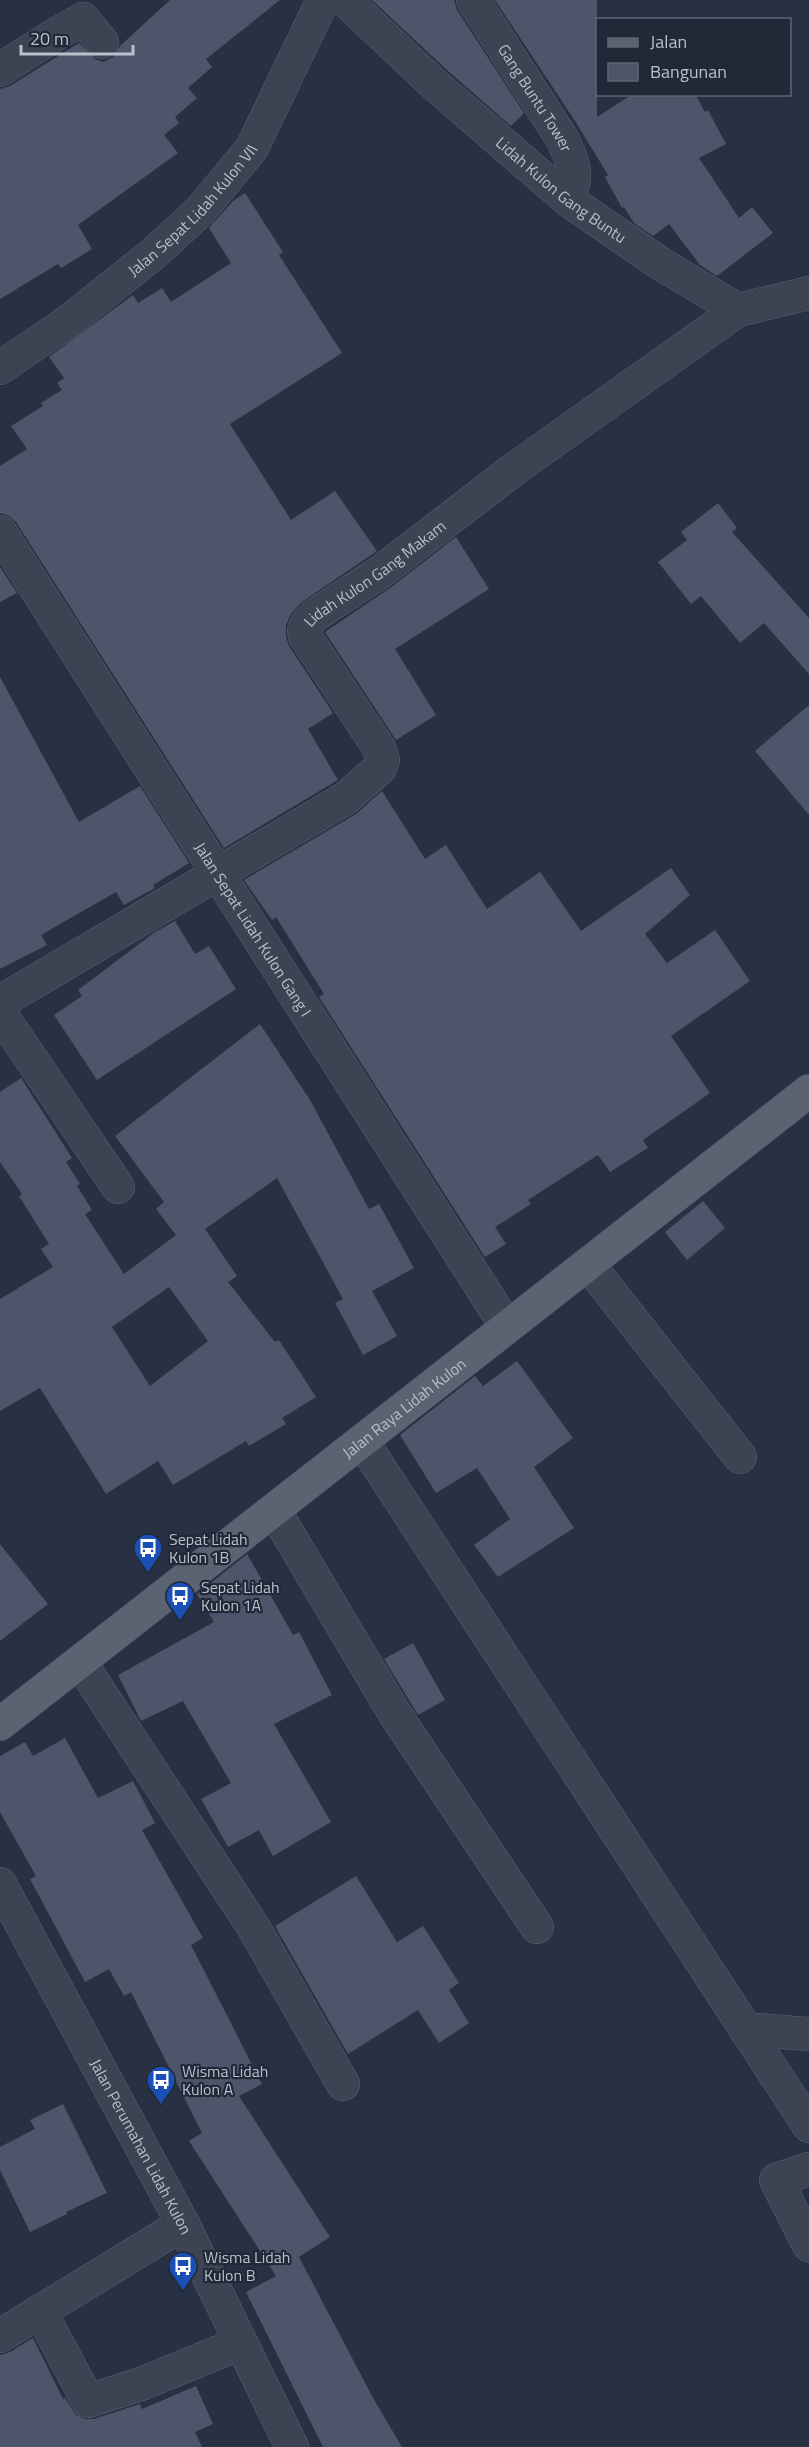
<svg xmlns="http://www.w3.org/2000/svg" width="809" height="2447" viewBox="0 0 809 2447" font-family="'Titillium Web',sans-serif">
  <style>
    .building { fill: #4c5569; fill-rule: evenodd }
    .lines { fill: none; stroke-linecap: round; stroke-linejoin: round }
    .minor-casing { stroke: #5b6170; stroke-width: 34 }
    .major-casing { stroke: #464c5c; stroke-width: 34 }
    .minor { stroke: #3c4353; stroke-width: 33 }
    .major { stroke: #5b6272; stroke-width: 33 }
    .labels { text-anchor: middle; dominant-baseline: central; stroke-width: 4.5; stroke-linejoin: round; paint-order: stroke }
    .street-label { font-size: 16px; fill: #babfcc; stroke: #212838 }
    .poi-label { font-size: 16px; fill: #babfcc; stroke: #212838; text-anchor: start }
  </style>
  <rect width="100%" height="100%" fill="#283143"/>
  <path class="building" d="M170,0h110l-74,59 6,8 -24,21 9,10 -22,19 4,6 -15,12 14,18 -100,72 14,24 -31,19 -3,-4 -58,35v-210l10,-3 69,-43 16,16 8,3 10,-5 7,-11z
    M372,0h82l3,10 67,103 -13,13 -64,-56z
    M495,0h102v117l36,-23h62l10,18 3,-2 18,34 -27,14 40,60 13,-11 21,26 -56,43 -17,-11 -31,-41 -16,12 -19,-13 -10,-16 -2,1 -17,-31 3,-2 -33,-54z
    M245,193l38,59 -4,3 63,98 -112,71 61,96 44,-29 42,60 -75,51 -11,12 -5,11v12l3,9 44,67 -25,16 30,51 -114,68 -208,-326 -7,-6 -9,-3v-47l27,-17 -16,-23 32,-20 -2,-3 21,-13 -5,-7 7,-5 -15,-21 84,-62 5,8 24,-15 9,14 60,-39 -22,-35 24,-27z
    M718,503l19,25 -5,4 77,86v56l-45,-51 -24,20 -39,-47 -10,8 -33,-42 29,-22 -6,-8z
    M456,537l33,52 -94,60 41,66 -40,25 -71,-108 65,-44z
    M0,567l17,26 -17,9z
    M0,677l79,145 61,-36 49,77 -36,22 2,3 -31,17 -8,-13 -75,43 6,10 -47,24z
    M809,705v110l-54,-64z
    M382,791l43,68 21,-14 41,64 53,-37 41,59 90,-63 19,27 -45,39 22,29 48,-33 35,51 -79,55 39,57 -67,47 5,8 -38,24 -12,-17 -70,45 3,4 -36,23 11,17 -21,13 -166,-260 5,-3 -48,-77 -4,3 -28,-40 112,-66z
    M175,921l20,33 14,-8 27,43 -139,91 -43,-65 28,-19 -4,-6 77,-58z
    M260,1024l50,76 59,109 10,-5 35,64 -42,23 25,45 -34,19 -28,-52 8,-4 -66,-121 -72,51 32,47 -9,6 47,60 4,-2 37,57 -34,21 4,6 -37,22 -3,-5 -73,44 -15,-24 -52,33 -66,-106 -40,23v-112l53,-32 -12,-18 8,-5 -30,-48 3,-2 -22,-32v-70l21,-14 51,80 -6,4 14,22 -3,2 15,24 -7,4 39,60 52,-39 -20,-26 8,-7 -49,-66zM169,1287l39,54 -58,45 -38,-59z
    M703,1201l22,27 -38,32 -22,-28z
    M517,1361l56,77 -39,29 40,61 -76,49 -24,-32 36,-26 -33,-51 -41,25 -36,-58 75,-59 8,10z
    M0,1544l48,60 -48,37z
    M247,1554l46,81 6,-3 33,63 -58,29 57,98 -58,34 -14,-26 -31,17 -27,-48 30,-16 -48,-82 -42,20 -23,-46 96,-53 -17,-28z
    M413,1643l32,57 -27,15 -34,-56z
    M65,1738l33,60 35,-17 22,42 -13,7 61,108 -12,7 71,139 -23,12 91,141 -31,20 73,139 30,51h-79l-77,-155 30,-16 -87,-135 13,-8 -71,-141 -7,4 -15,-27 -24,13 -55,-103 6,-3 -36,-64v-56l25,-14 8,14z
    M356,1876l41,66 26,-16 36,57 -10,7 20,33 -30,20 -21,-33 -70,44 -73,-128z
    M63,2104l44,89 -41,19 1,2 -37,18 -30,-62v-23l35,-18 -5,-9z
    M33,2338l30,61 2,-1 11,17 9,4h9l46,-15 2,5 54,-23 17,38 -18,8 7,15h-202v-92l10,-3z"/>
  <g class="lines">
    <g class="minor-casing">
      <g id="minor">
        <path id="s1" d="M345,0l89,84 134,116 93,64 77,46"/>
        <path id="s2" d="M473,0l90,140c11,25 16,33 5,60"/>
        <path d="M0,70l58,-37 25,-14 19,23"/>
        <path id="s3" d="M0,368l69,-47 84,-67 47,-43 52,-63 71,-148"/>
        <path id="s4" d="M0,532l507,795"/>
        <path id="s5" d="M0,1002l346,-204 34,-30 3,-8 -4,-12 -74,-112c-3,-9 3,-14 10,-21l64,-42 134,-103 225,-160 71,-17"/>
        <path d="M0,1013l118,174"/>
        <path d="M588,1264l152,193"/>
        <path d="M362,1441l447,685"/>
        <path d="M274,1510l121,204 142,213"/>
        <path d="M80,1662l174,266 89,156"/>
        <path id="s6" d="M0,1884l183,340 109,223"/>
        <path d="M745,2029l64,5"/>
        <path d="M809,2169l-33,11 33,65"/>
        <path d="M40,2311l48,90 53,-17 100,-41"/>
        <path d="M0,2336l183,-112"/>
      </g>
    </g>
    <g class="major-casing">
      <g id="major">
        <path id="s7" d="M0,1724l809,-633"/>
      </g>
    </g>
    <use href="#minor" class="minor"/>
    <use href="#major" class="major"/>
  </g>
  <defs>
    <g id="bus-pin" transform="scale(1.5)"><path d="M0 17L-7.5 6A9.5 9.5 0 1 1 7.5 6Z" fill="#1a4fb4" stroke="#212838"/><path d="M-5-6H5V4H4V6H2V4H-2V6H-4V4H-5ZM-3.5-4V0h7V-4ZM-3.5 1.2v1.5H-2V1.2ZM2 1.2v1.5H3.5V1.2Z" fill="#fff"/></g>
  </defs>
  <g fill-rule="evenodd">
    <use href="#bus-pin" x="148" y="1548"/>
    <use href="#bus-pin" x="180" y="1596"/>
    <use href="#bus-pin" x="161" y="2080"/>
    <use href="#bus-pin" x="183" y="2266"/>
  </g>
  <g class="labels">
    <g class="street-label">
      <text stroke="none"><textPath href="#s2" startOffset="116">Gang Buntu Tower</textPath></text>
      <text stroke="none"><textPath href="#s1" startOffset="288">Lidah Kulon Gang Buntu</textPath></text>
      <text stroke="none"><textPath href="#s3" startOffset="250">Jalan Sepat Lidah Kulon VII</textPath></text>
      <text stroke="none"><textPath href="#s5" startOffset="700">Lidah Kulon Gang Makam</textPath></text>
      <text stroke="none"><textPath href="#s4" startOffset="471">Jalan Sepat Lidah Kulon Gang I</textPath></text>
      <text stroke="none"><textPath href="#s7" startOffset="513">Jalan Raya Lidah Kulon</textPath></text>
      <text stroke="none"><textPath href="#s6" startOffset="298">Jalan Perumahan Lidah Kulon</textPath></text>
    </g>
    <g class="poi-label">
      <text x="169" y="1539">Sepat Lidah<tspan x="169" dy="18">Kulon 1B</tspan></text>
      <text x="201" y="1587">Sepat Lidah<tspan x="201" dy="18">Kulon 1A</tspan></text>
      <text x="182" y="2071">Wisma Lidah<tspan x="182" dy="18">Kulon A</tspan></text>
      <text x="204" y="2257">Wisma Lidah<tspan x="204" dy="18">Kulon B</tspan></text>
    </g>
  </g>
  <rect x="596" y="18" width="195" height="78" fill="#212838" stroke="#5e6473" stroke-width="1.5"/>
  <rect x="608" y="38" width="30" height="9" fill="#5b6272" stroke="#5e6473" stroke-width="1.5"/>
  <text x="650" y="48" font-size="18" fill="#babfcc">Jalan</text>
  <rect x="608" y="63" width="30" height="18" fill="#4c5569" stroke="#5e6473" stroke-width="1.5"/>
  <text x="650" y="78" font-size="18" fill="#babfcc">Bangunan</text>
  <path d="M21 45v9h112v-9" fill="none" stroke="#babfcc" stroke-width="3"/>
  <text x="30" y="45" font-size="18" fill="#babfcc" stroke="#212838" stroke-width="4.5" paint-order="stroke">20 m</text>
</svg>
